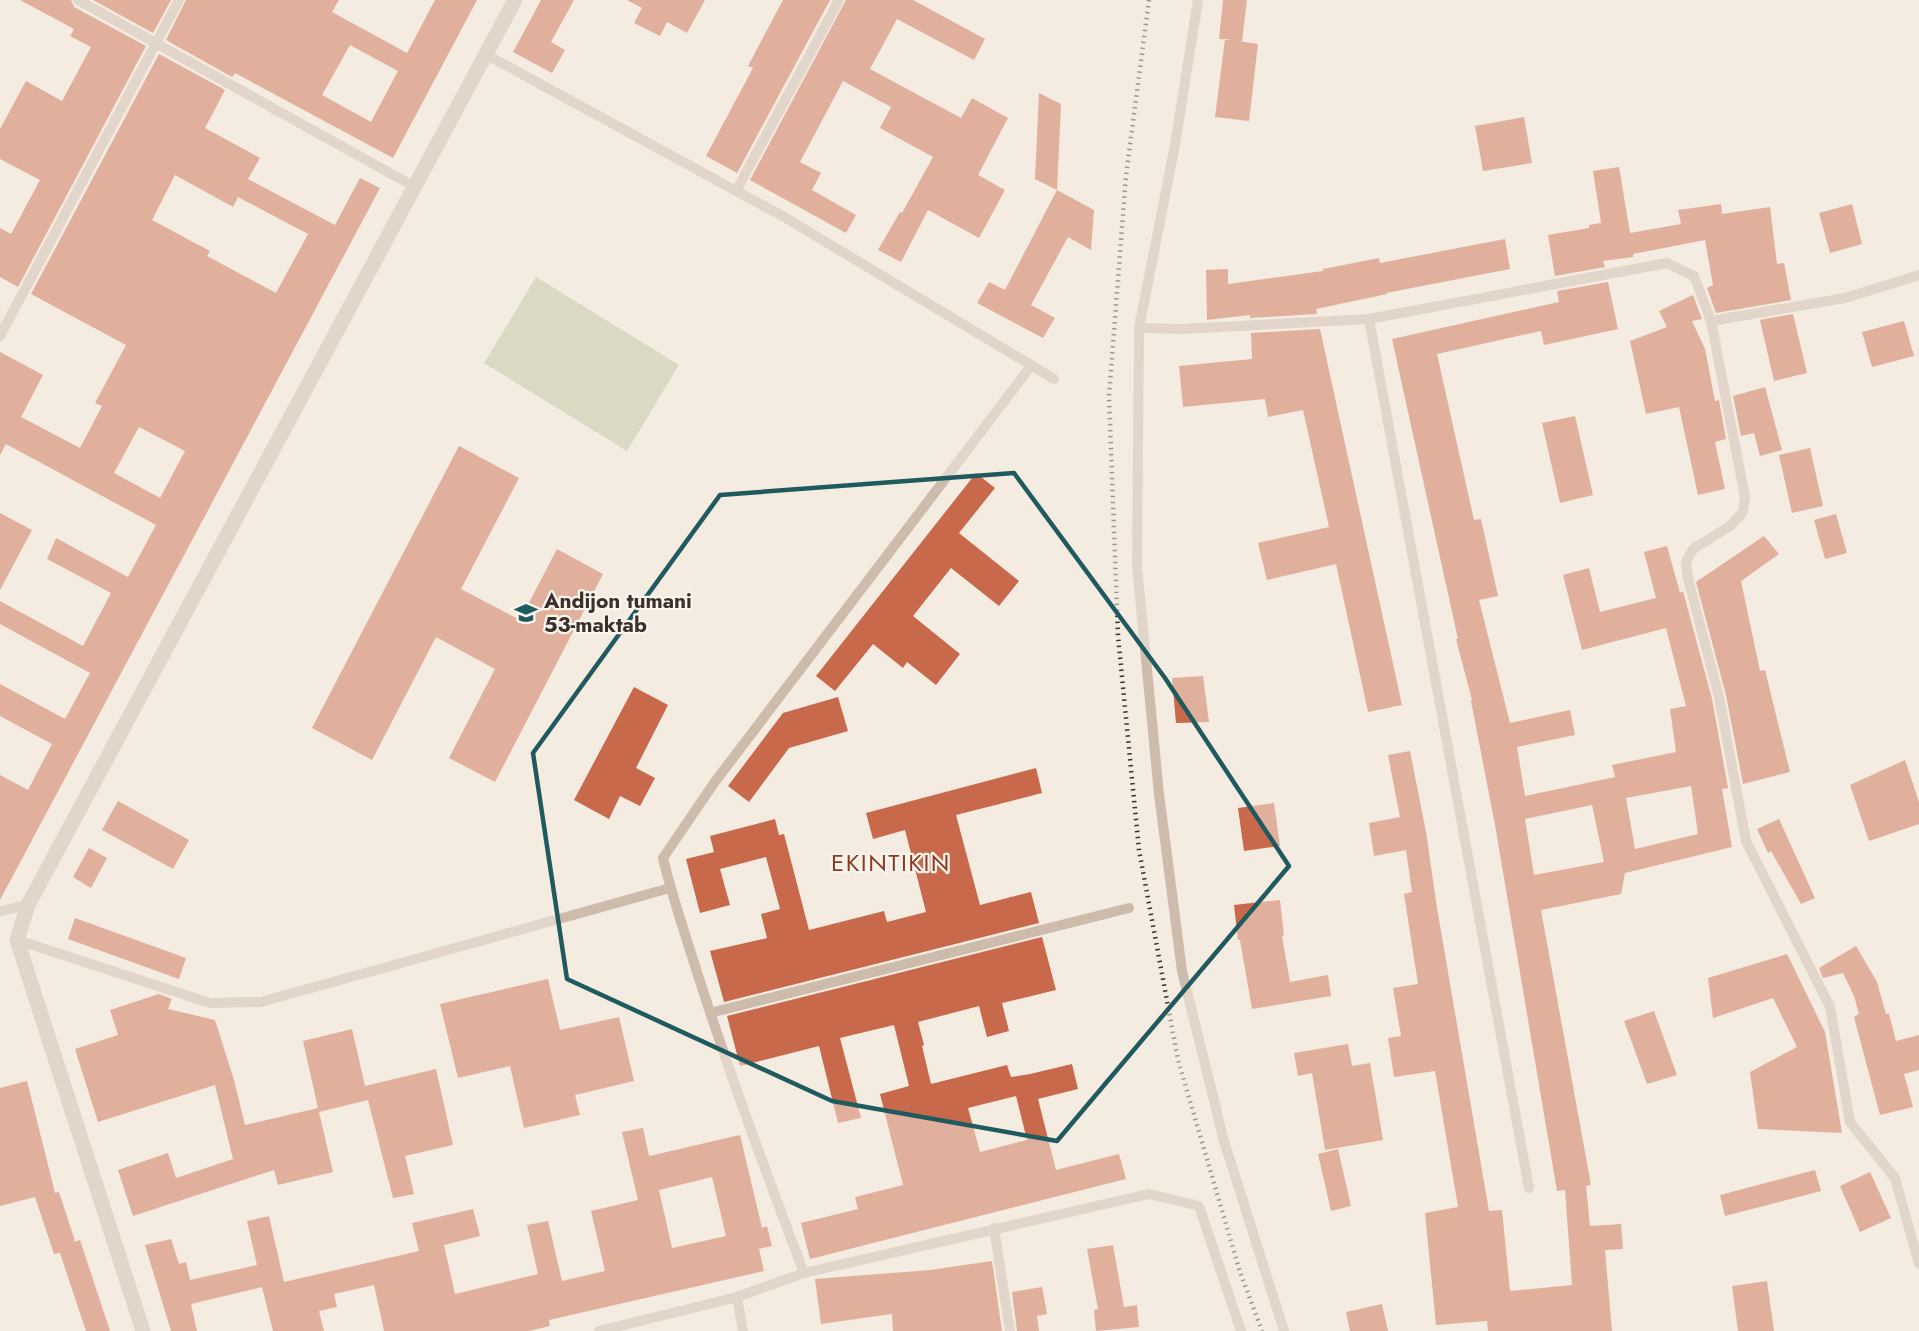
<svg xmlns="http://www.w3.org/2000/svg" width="1919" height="1331" viewBox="0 0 1919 1331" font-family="Jost,sans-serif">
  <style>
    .green { fill: #b8c4a0 }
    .building { fill: #c8694b; fill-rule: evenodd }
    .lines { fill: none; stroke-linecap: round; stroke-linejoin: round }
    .service { stroke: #cdbbac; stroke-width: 10 }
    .minor { stroke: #cdbbac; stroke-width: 15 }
    .rail { stroke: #3b302b; stroke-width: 4.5; stroke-dasharray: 1.5 4.5; stroke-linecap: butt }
    .marked { fill: none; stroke: #1f5a5e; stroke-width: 4.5; stroke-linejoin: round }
    .labels { text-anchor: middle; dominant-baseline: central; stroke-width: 4.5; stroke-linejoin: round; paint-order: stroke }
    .poi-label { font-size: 21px; font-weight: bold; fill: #3b302b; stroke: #fbf5ee; text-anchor: start }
    .quarter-label { font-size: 24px; letter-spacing: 1.5px; fill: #8c3b22; stroke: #fbf5ee }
  </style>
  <rect width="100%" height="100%" fill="#f4ebe1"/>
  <path class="green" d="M536,277l143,88 -52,86 -143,-88z"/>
  <path class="building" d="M20,0h51l3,7 72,39 -128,241 -18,-10v-49l11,6 29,-54 -40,-21v-30l26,-48 36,20 29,-54 -21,-11 4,-7z
    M93,0h78l-18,33z
    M186,0h153l-7,12 75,41 28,-53h42l-84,158 -158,-85 -3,4 -66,-37zM350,45l48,26 -27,51 -49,-27z
    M541,0h33l-23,42 14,8 -13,23 -39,-21z
    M627,0h78l-18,33 -20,-11 -7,14 -26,-13 8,-15z
    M783,0h47l-93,173 -31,-17 47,-88 -5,-2z
    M846,0h67l72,39 -11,21 -77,-41 -27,50 91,49 11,-20 36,20 -30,57 27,15 -26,48 -51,-28 -27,52 -23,-12 22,-38 2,1 31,-56 -53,-29 11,-21 -48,-26 -43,81 21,11 -9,17 44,25 -10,18 -96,-53z
    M1223,0h24l-5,41 -23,-2z
    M1225,39l33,5 -9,77 -34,-4z
    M159,54l66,36 -20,38 55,30 -12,21 87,46 25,-47 20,10 -380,712v-125l28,15 24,-46 -52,-28v-32l65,35 25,-46 -90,-49v-23l83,45 28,-53 -64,-34 9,-21 72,39 28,-52 -150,-81 -6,11v-103l43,23 -22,42 59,31 22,-42 -7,-3 31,-58 -95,-51zM175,175l58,32 5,-10 70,37 -32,59 -69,-37 3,-5 -58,-31zM139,427l46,24 -25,47 -46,-25z
    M1039,93l22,11 -4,86 -22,-11z
    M1524,117l8,46 -49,8 -8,-45z
    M1619,167l11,66 51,-9 -3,-14 43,-6 1,10 48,-7 7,57 7,-1 7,37 -75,13 -9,-25 6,-3 -8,-45 -72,14v3l-30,4 2,6 -50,9 -7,-41 41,-7v-3l12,-2 -8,-52z
    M1057,190l37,20 -3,40 -23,-13 -37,68 24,13 -12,20 -66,-35 12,-21 16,8z
    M1852,204l10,40 -32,9 -11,-40z
    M1505,239l5,30 -124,24 1,1 -71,15 1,5 -67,4v-3l-43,5 -1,-50 22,-1v15l95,-13v-2l56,-11 1,5z
    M1608,282l10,47 -74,16 -3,-14 -104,23 37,166 7,-1 17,77 -19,4 31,123 60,-13 5,25 -58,12 8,49 90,-19 -3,-12 64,-13 -6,-43 16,-3 -20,-78 -84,22 -19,-75 26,-7 11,44 56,-14 -12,-46 23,-6 13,47 3,-2 29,108 16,89 -6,1 10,58 -107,26 -4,21 -80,16 50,275 -5,1 4,40 31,-2 2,25 -18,1 7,81h-124l-1,-10 -51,4 -11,-112 33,-6 -23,-136 -41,6 -6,-39 13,-2 -8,-48 25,-4 -14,-90 8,-2 -6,-42 -32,6 -5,-33 31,-6 -12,-62 22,-4 16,81 11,76 52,303 13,-1 8,81 62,-6 -7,-95 -8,1 -62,-366 -24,-124 1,-1 -16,-61h2l-66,-300 167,-37 -2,-11zM1691,786l7,48 -63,15 -9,-51zM1592,805l12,57 -70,13 -9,-56z
    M1693,295l9,24 -10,2 13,28 10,52 4,-1 7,39 -11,3 10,47 -27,6 -19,-88 -33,7 -16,-73 37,-14 -8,-16z
    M1793,314l14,59 -33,8 -14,-61z
    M1904,321l10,35 -42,11 -10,-35z
    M1320,329l82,376 -34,7 -32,-148 -69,16 -9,-37 71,-16 -26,-117 -35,7 -3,-18 -82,8 -4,-41 73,-7 -1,-26z
    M1765,387l17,63 -22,6 -6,-23 -13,3 -8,-40z
    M1575,416l18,79 -33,8 -18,-80z
    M459,446l60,32 -58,111 59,31 37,-71 46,25 -108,208 -46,-24 46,-89 -59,-32 -64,123 -60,-32z
    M1810,448l13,58 -31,7 -13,-58z
    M976,473l19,15 -36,45 60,48 -20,25 -48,-38 -38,48 47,38 -24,31 -29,-23 -4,6 -30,-24 -38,47 -19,-15z
    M0,513l32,17 -32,60z
    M1836,514l11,39 -22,6 -11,-39z
    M1764,536l15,18 -38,27 19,90 5,-1 25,102 -47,12 -17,-89 -30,-113z
    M1203,676l6,46 -33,1 -4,-45z
    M634,687l34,18 -32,63 19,10 -15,28 -20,-10 -11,23 -35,-19z
    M838,697l10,34 -59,17 -40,54 -21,-16 55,-73z
    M1905,760l14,42v22l-50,17 -19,-56z
    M1036,768l6,25 -86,22 24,90 51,-13 8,31 -315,79 -14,-51 57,-13 -6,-24 19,-5 -14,-52 -46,12 10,36 -30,8 -14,-54 28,-7 -4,-16 65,-17 4,16 5,-1 25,96 75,-19 3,11 39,-10 -21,-82 -32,9 -7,-26z
    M118,801l71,39 -16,29 -71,-39z
    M1274,803l6,43 -36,5 -6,-43z
    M1779,819l36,79 -14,6 -30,-53 -3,2 -11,-24z
    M89,848l18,10 -16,30 -18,-11z
    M1280,900l4,35 -2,1 8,46 38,-7 3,21 -79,13 -12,-69h-2l-4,-35z
    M75,918l111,40 -7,21 -111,-40z
    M1042,937l14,53 -54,13 7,28 -22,6 -8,-31 -61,16 6,23 -2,1 9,38 76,-19 4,12 19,-3 42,-10 6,25 -40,10 18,71 63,-16 7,25 -316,80 -9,-36 57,-14 -3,-12 48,-12 -23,-91 29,-8 -15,-61 -54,13 21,80 -23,5 -19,-77 -79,20 -13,-50zM1016,1096l11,44 -47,12 -12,-44z
    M1856,946l21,36 9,32h3l7,27 23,-6v35l-15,4 9,33 -33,8 -26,-98 5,-3 -5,-18 -11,-23 -20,5 -4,-10z
    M1787,954l38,78 17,101 -84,-4 -8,-57 47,-25 -24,-49 -60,20 -5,-40z
    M548,979l12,51 59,-13 15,64 -59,14 5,20 -56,13 -14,-62 -52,12 -18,-74z
    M159,994l13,5 -4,10 47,11 19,60 11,45 73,-17 -15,-67 49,-12 13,57 71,-17 17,76 -48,11 9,38 -21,4 -25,-98 -49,12 14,60 -55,13 -4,-15 -141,46 -15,-46 50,-17 8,25 57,-19 -18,-74 -117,37 -23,-73 43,-14 -8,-25z
    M1654,1011l23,64 -30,9 -23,-63z
    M1348,1044l4,22 18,-3 13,77 -58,10 -13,-77 -14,3 -4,-23z
    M27,1081l28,112 4,-1 16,49 -5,2 10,-3 30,91h-24l-26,-78 -6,1 -19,-57 -35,9v-118z
    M643,1128l6,28 91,-21 22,93 5,-2 5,20 -13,3 5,22 -215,49 1,6 -21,5h-145l-10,-46 -40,9 3,13 -18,4 5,20h-51l-11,-44 -71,17 6,27h-26l-26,-86 26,-6 8,25 7,-2 4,18 67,-15 -10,-44 22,-5 15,66 135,-31 -7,-28 61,-14 7,27 -36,9 11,49 83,-20 -11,-49 21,-4 14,60 43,-10 -14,-60 47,-11 -16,-68zM712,1177l14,59 -54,12 -13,-58z
    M1338,1149l13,57 -20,5 -13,-57z
    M1815,1170l6,21 -96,25 -5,-21z
    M1870,1172l21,46 -31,14 -20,-46z
    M1113,1245l11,62 13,-2 2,22 -43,4 -2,-21 4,-1 -11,-60z
    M992,1261l10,70h-109l-1,-17 -71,10 -6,-45 115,-9z
    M1767,1281l7,50h-36l-6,-45z
    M1042,1287l5,27 -10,2 2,15h-22l-5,-39z
    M1382,1304l6,27h-38l-4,-19z"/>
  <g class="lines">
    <path class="service" d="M78,0l337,187
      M485,54l299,163 270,162
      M736,191l103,-191
      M1711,321l134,-23 74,-23
      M1139,328l36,-183 23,-145
      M0,336l179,-336
      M0,911l28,-6
      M17,940l193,63 51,-1 409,-114
      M710,1013l419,-105
      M1529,1188l-160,-869 298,-56 27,13 17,45 34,176 -2,15 -13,14 -37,23 -7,13 2,17 31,118 27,144 84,166 20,115 45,56 24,86
      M994,1228l16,103
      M804,1273l345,-79 50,12 42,125
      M737,1297l6,34
      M599,1331l138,-34 67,-24c-38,-100 -75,-200 -107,-301 -12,-38 -25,-76 -34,-114l51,-75 317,-417
      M1284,1331l-60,-190 -42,-170 -23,-177 -22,-228 2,-238 43,1 187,-10"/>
    <path class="minor" d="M143,1331l-126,-391 11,-35 487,-905"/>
    <path class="rail" d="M1149,0l-23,176 -17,220 9,240 21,214 39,210 62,212 22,59"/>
  </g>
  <path d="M0 0H1919V1331H0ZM1014,473l151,205 124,188 -232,275 -225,-40 -265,-122 -34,-226 187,-258z" fill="#f4ebe1" fill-opacity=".55" fill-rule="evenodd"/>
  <path class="marked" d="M1014,473l151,205 124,188 -232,275 -225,-40 -265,-122 -34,-226 187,-258z"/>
  <defs>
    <g id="school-bare" transform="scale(1.8)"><path d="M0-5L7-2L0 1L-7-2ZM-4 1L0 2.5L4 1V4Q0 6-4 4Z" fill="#1f5a5e" stroke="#fbf5ee" stroke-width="2.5" paint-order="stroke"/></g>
  </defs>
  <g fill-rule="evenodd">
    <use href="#school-bare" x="526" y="613"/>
  </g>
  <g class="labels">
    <g class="poi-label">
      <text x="544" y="601">Andijon tumani<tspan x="544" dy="24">53-maktab</tspan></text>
    </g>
    <g class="quarter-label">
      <text x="891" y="862">EKINTIKIN</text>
    </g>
  </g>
</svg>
